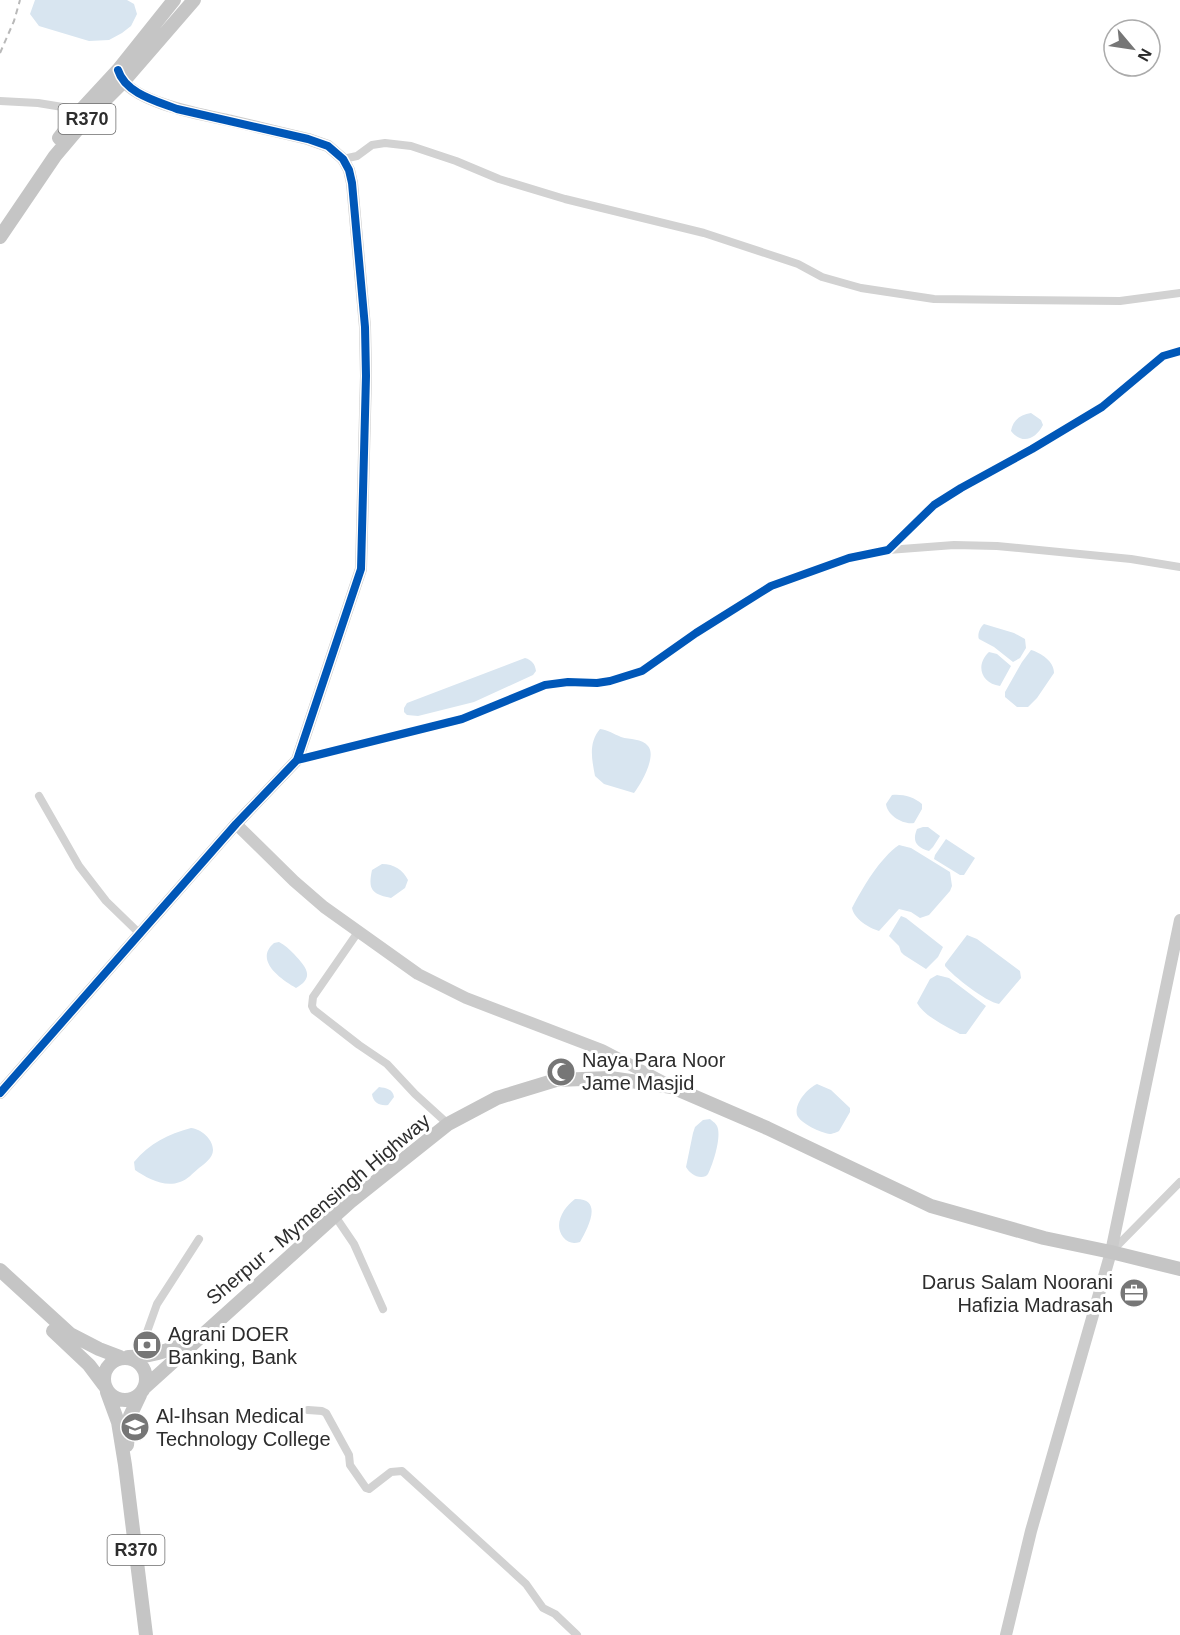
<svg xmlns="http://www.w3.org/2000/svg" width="1180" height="1635" viewBox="0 0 1180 1635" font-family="Arial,sans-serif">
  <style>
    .water { fill: #d8e5f0 }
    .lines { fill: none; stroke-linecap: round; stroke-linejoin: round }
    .street { stroke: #d2d2d2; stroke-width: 8 }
    .secondary { stroke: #cbcbcb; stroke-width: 12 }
    .primary { stroke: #c5c5c5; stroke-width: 14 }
    .rail { stroke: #b9b9b9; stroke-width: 2; stroke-dasharray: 6 4.5; stroke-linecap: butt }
    .cycleway-casing { stroke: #fff; stroke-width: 11 }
    .cycleway { stroke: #0057b8; stroke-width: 8 }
    .labels { text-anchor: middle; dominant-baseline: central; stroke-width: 6; stroke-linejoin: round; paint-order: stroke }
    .shield { fill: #fff; stroke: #6c6c6c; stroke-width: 1.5 }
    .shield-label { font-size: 18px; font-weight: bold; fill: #2d2d2d }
    .poi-label { font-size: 20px; fill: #2d2d2d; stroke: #fff; text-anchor: start }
    .street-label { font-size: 20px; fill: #2d2d2d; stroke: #fff }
  </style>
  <rect width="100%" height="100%" fill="#fff"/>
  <path class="water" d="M35,0h92l7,4 3,10 -6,12 -9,7 -13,7 -20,1 -50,-15 -9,-12z
    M1031,413l10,7 2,5c-7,14 -21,20 -32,6 2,-11 9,-16 20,-18z
    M984,624l30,9 11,6 1,9 -6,10 -7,4 -19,-15 -15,-8c-2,-4 1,-12 5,-15z
    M1031,650c10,3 23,11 23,23l-17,25 -9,9h-11l-12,-10v-5l17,-30z
    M989,652l8,2 14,12 -11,20c-19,-3 -25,-21 -11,-34z
    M525,658c7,2 10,6 11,13l-3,4 -59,27 -56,14 -11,-1 -3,-3v-4l3,-5z
    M600,729c8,1 14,5 21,8 9,3 21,1 27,9 9,10 -7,38 -14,47l-30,-9 -9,-8c-3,-16 -7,-33 5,-47z
    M892,795c11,-1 22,2 30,9v5l-8,14c-11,2 -27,-8 -28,-19z
    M923,827h5l12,9 -7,11 -4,4c-13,-4 -17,-10 -12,-22z
    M946,839l29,19 -11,17h-4l-26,-16 1,-4z
    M899,845l12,3 39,24 2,14 -2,5 -21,24 -9,3 -9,-6 -12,-3 -20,22c-10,-3 -25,-12 -27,-23 11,-21 28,-50 47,-63z
    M382,864c12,0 21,6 26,16l-3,8 -14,10c-20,-4 -23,-9 -19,-28z
    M901,916l5,2 37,29 -5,10 -12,12 -22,-14 -3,-3 -2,-6 -10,-10z
    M967,935l10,4 43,32 1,7 -22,26c-13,-2 -46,-28 -54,-38v-2z
    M279,942c6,3 10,7 15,12 11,12 22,23 2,34 -16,-9 -42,-28 -22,-45z
    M937,975l12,3 37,28 -20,28h-6c-14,-8 -35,-17 -43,-31l13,-24z
    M817,1084l14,6 19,18v4l-11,19c-2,1 -7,3 -9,3 -9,-1 -30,-11 -33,-19 -3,-12 11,-27 20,-31z
    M379,1087c7,1 14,2 15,10l-6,8c-8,1 -15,-2 -16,-11z
    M710,1119c3,3 5,3 7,7 5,10 -4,38 -9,48l-2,2c-8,3 -16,-2 -20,-9l7,-34 2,-6 8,-7z
    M191,1128c10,1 22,11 22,22 0,8 -9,14 -14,18 -6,5 -12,12 -19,14 -16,6 -33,-4 -45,-12l-1,-8c16,-19 34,-28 57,-34z
    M575,1199c29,-1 13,29 5,43 -7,2 -12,1 -17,-5 -10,-13 1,-30 12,-38z"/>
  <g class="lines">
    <path class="street" d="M0,101l38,2 43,7
      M343,159l14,-3 15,-11 13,-2 26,3 45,15 43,18 66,20 139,34 94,31 24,13 39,11 73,11 186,2 60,-8
      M888,550l66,-5 43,1 134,13 49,8
      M297,760l165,-41 83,-34 23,-3 29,1 13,-2 32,-10 54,-38 75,-47 78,-28 39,-8 46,-45 27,-17 71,-39 70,-42 61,-51 17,-5
      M39,796l40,70 27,35 34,33
      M358,932l-45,65 -1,9 2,4 45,35 28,19 28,30 33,30
      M335,1216l19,28 29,65
      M1113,1250l67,-68
      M138,1357l19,-53 42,-65
      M308,1410l14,1 4,2 23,42 1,10 16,23 3,1 22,-17 11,-1 124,113 17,24 12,6 22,21"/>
    <path class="secondary" d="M236,824l58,57 30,26 94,67 48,24 136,52 69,36
      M0,1093l236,-269 61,-64 64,-191 5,-193 -1,-49 -13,-144 -3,-13 -6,-11 -15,-13 -20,-7c-25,-6 -51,-12 -76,-18 -28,-6 -99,-18 -112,-45
      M1006,1635l25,-104 80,-279 69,-332"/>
    <path class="primary" d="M59,138l22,-28 37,-40 56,-70
      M0,237l55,-81 33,-39 35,-35 71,-82
      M0,1270l70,64 29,15 21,8
      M53,1331l36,34 15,20
      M128,1357c20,0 40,-6 58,-14
      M104 1379a21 21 0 1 1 42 0a21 21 0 1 1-42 0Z
      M145,1387l205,-185 98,-78 49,-26 59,-18 54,-2 62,9 95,41 164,78 113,32 67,14 69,17
      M107,1392l11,30 7,43 21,170
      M127,1445l3,-29 10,-21"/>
    <path class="rail" d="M0,53l14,-32 6,-21"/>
    <g class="cycleway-casing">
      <path id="cycleway" d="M297,760l165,-41 83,-34 23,-3 29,1 13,-2 32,-10 54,-38 75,-47 78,-28 39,-8 46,-45 27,-17 71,-39 70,-42 61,-51 17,-5
        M0,1093l236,-269 61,-64 64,-191 5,-193 -1,-49 -13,-144 -3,-13 -6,-11 -15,-13 -20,-7 -131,-30c-21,-8 -52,-16 -59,-39"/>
    </g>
    <use href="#cycleway" class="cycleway"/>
  </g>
  <defs>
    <g id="mosque-disc" transform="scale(1.5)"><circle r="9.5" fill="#767676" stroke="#fff"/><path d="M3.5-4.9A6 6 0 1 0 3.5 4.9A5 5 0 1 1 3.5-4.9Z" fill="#fff"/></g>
    <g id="office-disc" transform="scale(1.5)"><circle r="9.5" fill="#767676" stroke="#fff"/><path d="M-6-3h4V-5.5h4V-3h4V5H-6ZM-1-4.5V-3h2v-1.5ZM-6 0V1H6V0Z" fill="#fff"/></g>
    <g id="bank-disc" transform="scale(1.5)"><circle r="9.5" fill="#767676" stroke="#fff"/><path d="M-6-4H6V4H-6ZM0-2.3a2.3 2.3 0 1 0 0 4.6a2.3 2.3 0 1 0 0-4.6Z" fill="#fff"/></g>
    <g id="university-disc" transform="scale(1.5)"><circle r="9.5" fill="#767676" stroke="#fff"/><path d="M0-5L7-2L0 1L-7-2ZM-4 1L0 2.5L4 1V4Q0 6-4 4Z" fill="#fff"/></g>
  </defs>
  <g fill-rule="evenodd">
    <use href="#mosque-disc" x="561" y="1072"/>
    <use href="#office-disc" x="1134" y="1293"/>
    <use href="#bank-disc" x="147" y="1345"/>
    <use href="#university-disc" x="135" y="1427"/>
  </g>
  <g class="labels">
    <g class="shield">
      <rect x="58.5" y="104" width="57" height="30" rx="4.5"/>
      <rect x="107.5" y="1535" width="57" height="30" rx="4.5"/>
    </g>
    <g class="shield-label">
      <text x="87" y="119">R370</text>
      <text x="136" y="1550">R370</text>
    </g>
    <g class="poi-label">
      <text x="582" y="1060">Naya Para Noor<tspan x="582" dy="23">Jame Masjid</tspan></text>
      <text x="1113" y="1282" text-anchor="end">Darus Salam Noorani<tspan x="1113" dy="23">Hafizia Madrasah</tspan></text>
      <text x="168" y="1334">Agrani DOER<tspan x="168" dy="23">Banking, Bank</tspan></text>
      <text x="156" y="1416">Al-Ihsan Medical<tspan x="156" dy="23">Technology College</tspan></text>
    </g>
    <g class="street-label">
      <text transform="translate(318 1209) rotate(-40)">Sherpur - Mymensingh Highway</text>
    </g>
  </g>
  <g transform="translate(1132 48) rotate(119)"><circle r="28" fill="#ffffff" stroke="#ababab" stroke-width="1.5"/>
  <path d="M0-4.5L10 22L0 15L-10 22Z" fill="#767676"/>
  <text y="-9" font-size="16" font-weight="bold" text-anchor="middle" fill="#2d2d2d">N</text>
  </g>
</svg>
